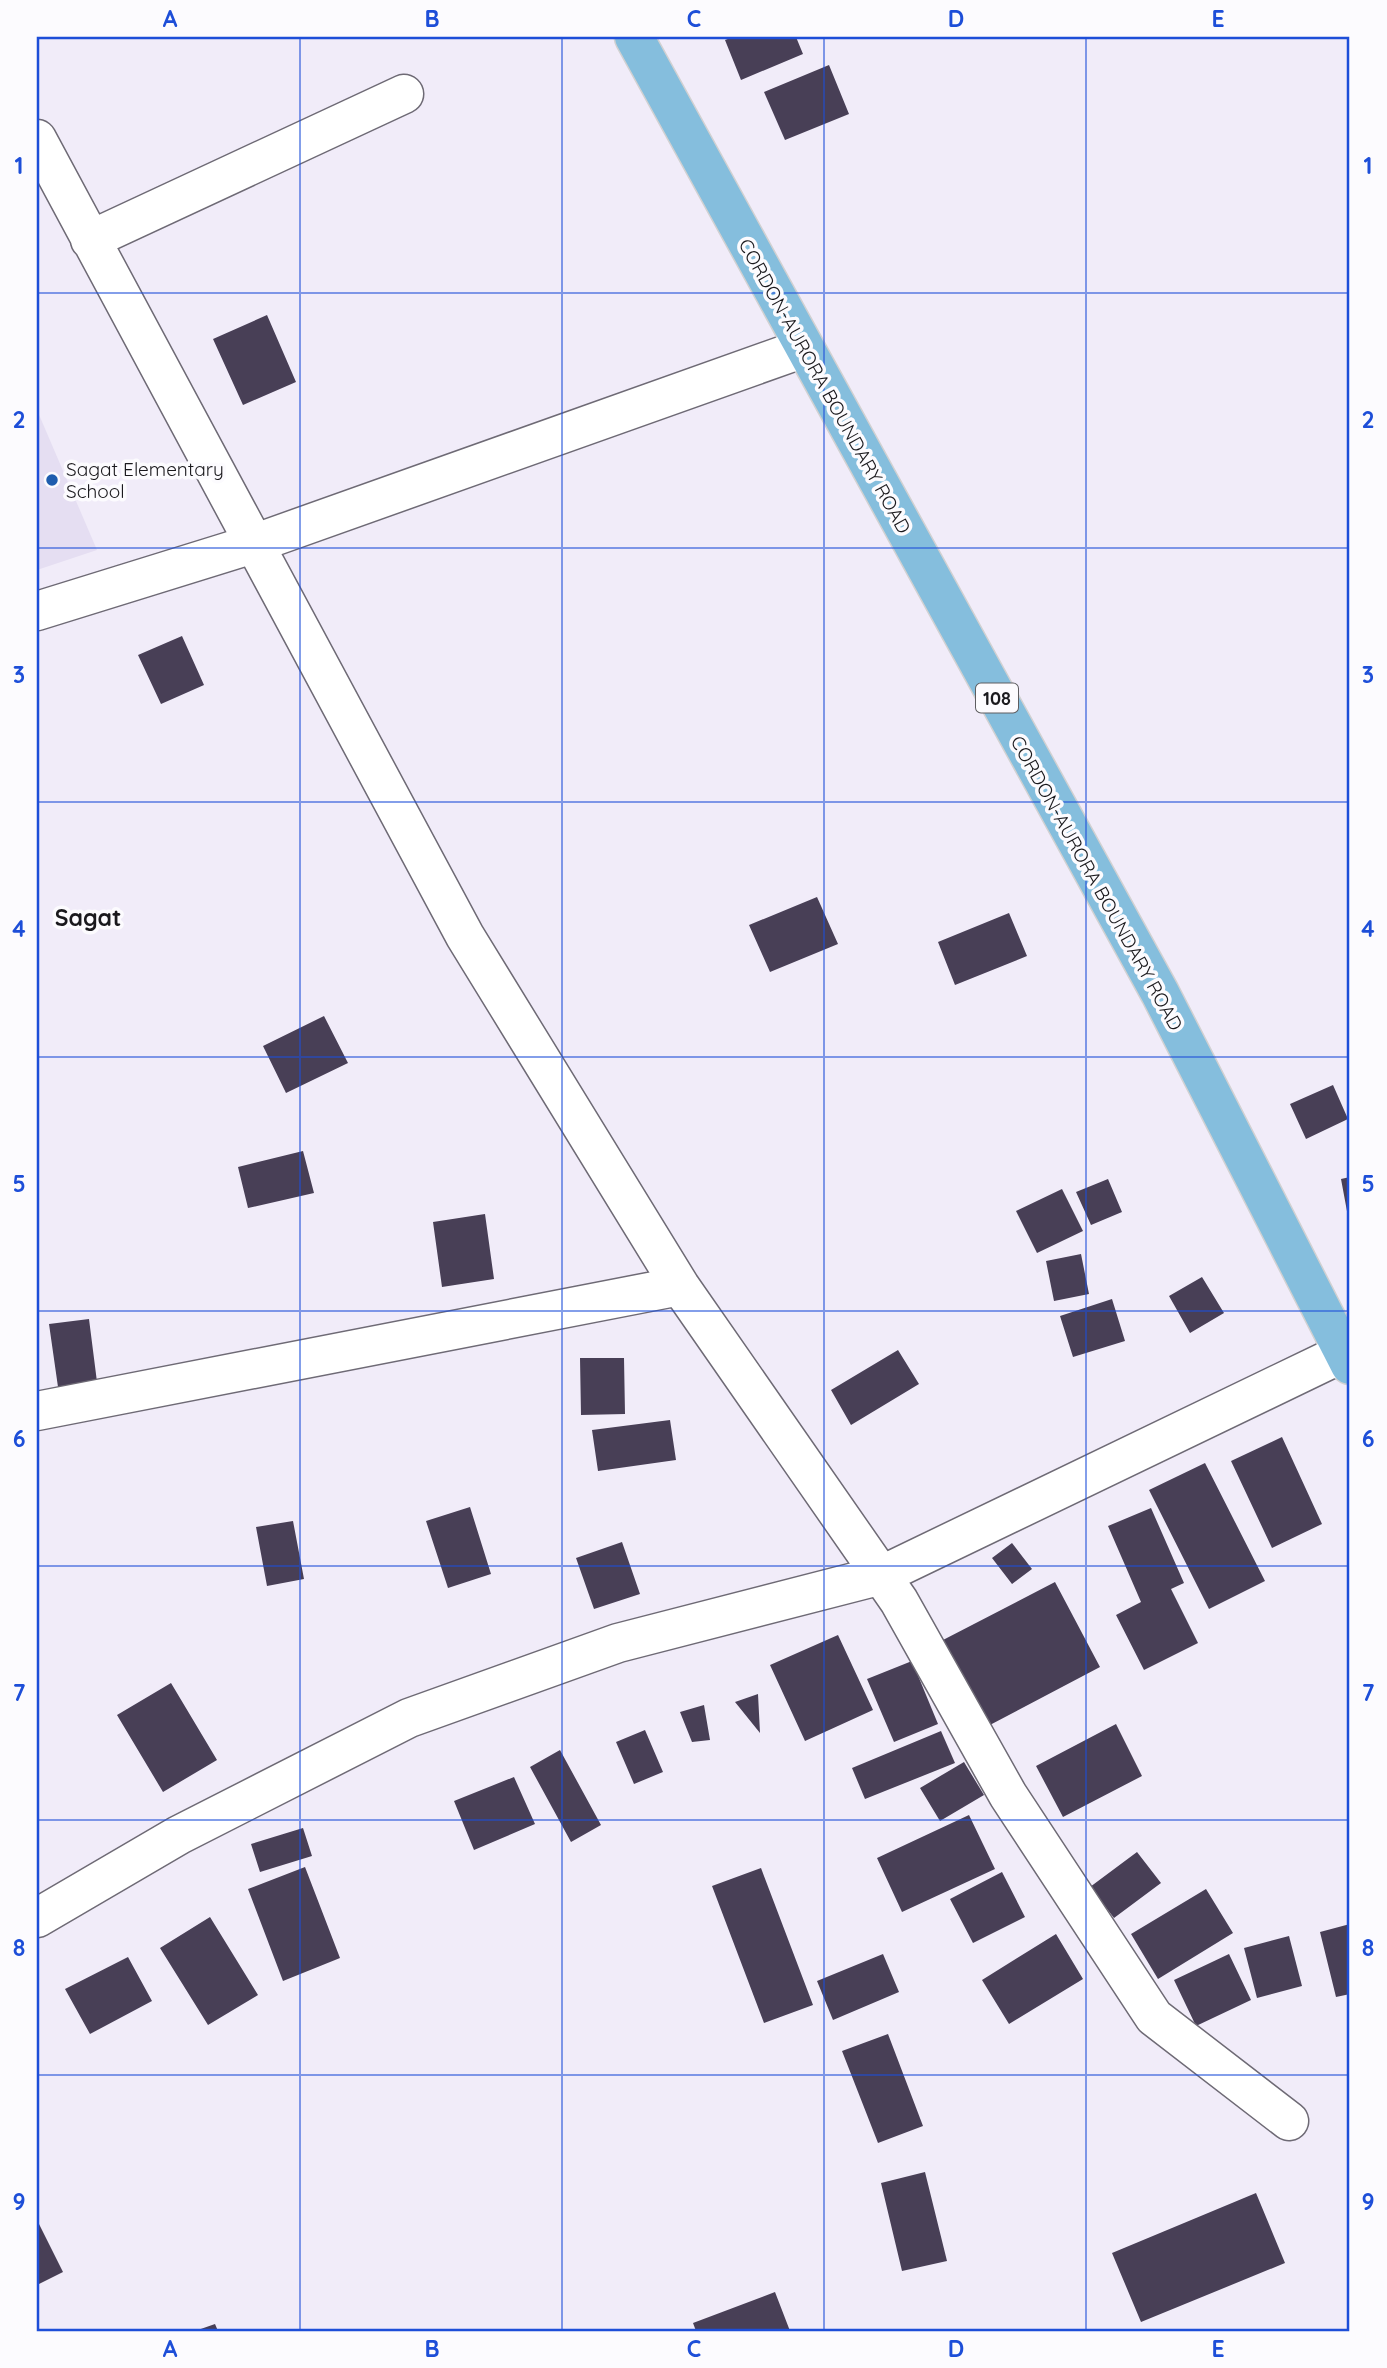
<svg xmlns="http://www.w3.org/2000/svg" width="1387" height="2368" viewBox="0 0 1387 2368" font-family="Quicksand,sans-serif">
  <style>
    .built { fill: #e5def2 }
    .building { fill: #483f56 }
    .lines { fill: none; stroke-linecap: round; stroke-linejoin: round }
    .street-casing { stroke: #6e6a75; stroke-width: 41 }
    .primary-casing { stroke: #d1d1d2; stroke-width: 41 }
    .street { stroke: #fff; stroke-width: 38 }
    .primary { stroke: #85bedd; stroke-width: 38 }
    .grid { fill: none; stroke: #1d4ed8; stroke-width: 2; stroke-opacity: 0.55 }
    .poi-dot { fill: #1e5dae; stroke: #fcfbfe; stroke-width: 2.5 }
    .labels { text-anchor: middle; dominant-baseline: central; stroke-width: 7; stroke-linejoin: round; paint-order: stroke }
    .shield { fill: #fcfbfe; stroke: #5e5d60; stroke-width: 2 }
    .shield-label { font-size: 18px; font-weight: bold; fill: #1a191d }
    .street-label { font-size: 19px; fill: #1a191d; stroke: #fcfbfe }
    .poi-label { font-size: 19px; fill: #1a191d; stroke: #fcfbfe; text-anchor: start }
    .quarter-label { font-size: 23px; font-weight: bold; fill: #1a191d; stroke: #fcfbfe }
    .neatline { fill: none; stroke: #1d4ed8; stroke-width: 2.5 }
    .grid-label { font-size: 23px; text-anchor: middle; font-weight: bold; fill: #1d4ed8 }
  </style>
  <rect width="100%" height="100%" fill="#f1ecf9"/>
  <path class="built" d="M37,410l60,140 -60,20z"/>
  <path class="building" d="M733,37h63l7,17 -62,26 -16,-40z
    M829,65l20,49 -64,26 -21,-48z
    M267,315l29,67 -53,23 -30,-66z
    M182,636l22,49 -43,19 -23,-49z
    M817,897l21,47 -68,28 -21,-47z
    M1009,913l18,43 -72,29 -17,-43z
    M324,1016l24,47 -62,30 -23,-47z
    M1333,1085l15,34 -42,20 -16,-35z
    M303,1151l11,42 -66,15 -10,-41z
    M1350,1177v45h-1l-8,-43z
    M1108,1179l14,33 -31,13 -15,-33z
    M1062,1189l21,42 -46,22 -21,-42z
    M485,1214l9,65 -52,8 -9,-65z
    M1081,1254l8,40 -35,7 -8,-40z
    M1202,1277l22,36 -34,20 -21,-37z
    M1112,1299l13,42 -52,16 -13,-41z
    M89,1319l8,63 -39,5 -9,-63z
    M898,1350l21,34 -68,41 -20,-35z
    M580,1358h44l1,56 -44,1z
    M670,1420l6,40 -78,11 -6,-41z
    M1282,1437l40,87 -50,24 -41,-87z
    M1205,1463l60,118 -56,28 -60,-119z
    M470,1507l21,67 -43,14 -22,-67z
    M1151,1508l33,75 -13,6 27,54 -54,27 -28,-55 25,-13 -33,-76z
    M293,1521l11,58 -37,7 -11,-59z
    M622,1542l18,52 -46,15 -18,-51z
    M1012,1543l20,26 -20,15 -20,-26z
    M1055,1582l45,85 -112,59 -45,-86z
    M838,1635l35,75 -68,31 -35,-76z
    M912,1661l26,63 -44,18 -27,-63z
    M171,1683l46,77 -54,32 -46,-77z
    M758,1694l2,39 -25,-31z
    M704,1705l6,35 -18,2 -12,-30z
    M1116,1724l26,52 -79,41 -27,-51z
    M645,1730l18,42 -29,12 -18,-42z
    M941,1731l14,32 -90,36 -13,-31z
    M560,1750l41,75 -30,17 -41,-75z
    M964,1762l20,33 -44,26 -20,-33z
    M514,1777l21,47 -61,26 -20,-49z
    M969,1815l26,54 -93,43 -25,-54z
    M303,1828l9,28 -52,16 -9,-28z
    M1137,1852l24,31 -47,35 -24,-31z
    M305,1867l35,91 -57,23 -35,-92z
    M761,1868l52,137 -49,18 -52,-137z
    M1002,1872l23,45 -52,26 -23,-44z
    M1206,1889l27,44 -75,46 -27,-45z
    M210,1917l48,78 -50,30 -48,-77z
    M1350,1924v70l-14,3 -16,-65z
    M1056,1934l27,45 -74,45 -27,-44z
    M1289,1936l13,50 -45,12 -13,-50z
    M883,1954l16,38 -66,28 -16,-39z
    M1229,1954l22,46 -55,26 -22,-46z
    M128,1957l24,44 -62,33 -25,-45z
    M888,2034l35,92 -45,17 -36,-92z
    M925,2172l22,89 -45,10 -21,-88z
    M1256,2193l29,70 -144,59 -29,-69z
    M37,2220l26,52 -26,13z
    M775,2292l15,39h-94l-3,-8z
    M215,2324l3,7h-23z"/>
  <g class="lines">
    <g class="street-casing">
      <path id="street" d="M37,139l428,797 215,350 219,315 109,194 146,222 135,104
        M90,240l314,-146
        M37,611l216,-67 551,-196
        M37,1411l643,-125
        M37,1918l142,-83 230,-117 209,-75 264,-68 461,-222"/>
    </g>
    <g class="primary-casing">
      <path id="primary" d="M634,37l526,956 190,372"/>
    </g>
    <use href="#street" class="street"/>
    <use href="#primary" class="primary"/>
  </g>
  <path class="grid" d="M300,37v2294M562,37v2294M824,37v2294M1086,37v2294M37,293h1313M37,548h1313M37,802h1313M37,1057h1313M37,1311h1313M37,1566h1313M37,1820h1313M37,2075h1313"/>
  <circle class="poi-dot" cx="52" cy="480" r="7"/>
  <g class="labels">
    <rect class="shield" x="976" y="683.5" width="42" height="29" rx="5"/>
    <g class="shield-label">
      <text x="997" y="698">108</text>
    </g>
    <g class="street-label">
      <text transform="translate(825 386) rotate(61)">CORDON-AURORA BOUNDARY ROAD</text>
      <text transform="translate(1097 883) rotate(61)">CORDON-AURORA BOUNDARY ROAD</text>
    </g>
    <g class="poi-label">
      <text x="66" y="469">Sagat Elementary<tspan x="66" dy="22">School</tspan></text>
    </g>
    <g class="quarter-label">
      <text x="88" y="917">Sagat</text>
    </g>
  </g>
  <rect width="1387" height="2368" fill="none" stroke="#fcfbfe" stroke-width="77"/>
  <rect x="38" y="38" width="1310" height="2292" class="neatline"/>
  <g class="grid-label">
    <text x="170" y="27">A</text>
    <text x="432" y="27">B</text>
    <text x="694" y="27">C</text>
    <text x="956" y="27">D</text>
    <text x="1218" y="27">E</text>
    <text x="19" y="174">1</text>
    <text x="1368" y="174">1</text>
    <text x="19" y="428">2</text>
    <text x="1368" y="428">2</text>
    <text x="19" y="683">3</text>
    <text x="1368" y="683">3</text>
    <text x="19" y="937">4</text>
    <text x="1368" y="937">4</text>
    <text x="19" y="1192">5</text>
    <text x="1368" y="1192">5</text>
    <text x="19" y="1447">6</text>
    <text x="1368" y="1447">6</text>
    <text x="19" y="1701">7</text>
    <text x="1368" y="1701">7</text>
    <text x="19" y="1956">8</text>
    <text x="1368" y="1956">8</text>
    <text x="19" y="2210">9</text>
    <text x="1368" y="2210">9</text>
    <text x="170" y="2357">A</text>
    <text x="432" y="2357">B</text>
    <text x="694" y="2357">C</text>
    <text x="956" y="2357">D</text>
    <text x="1218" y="2357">E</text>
  </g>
</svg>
